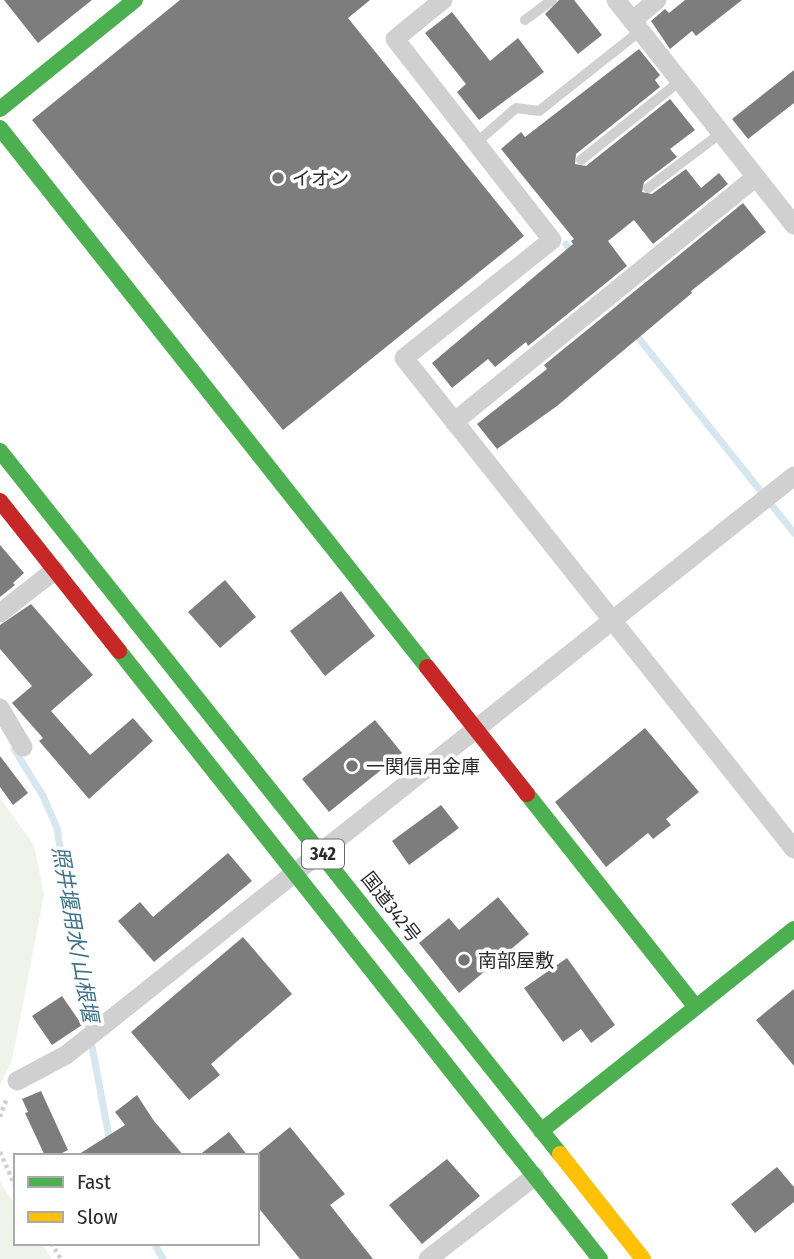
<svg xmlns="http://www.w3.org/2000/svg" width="794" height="1259" viewBox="0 0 794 1259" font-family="'Fira Sans Condensed','Noto Sans JP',sans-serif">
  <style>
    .green { fill: #eff3ea }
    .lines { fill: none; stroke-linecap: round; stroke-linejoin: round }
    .stream { stroke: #d6e7f0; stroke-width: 7 }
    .building { fill: #7d7d7d }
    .path { stroke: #d0d0d0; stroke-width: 4.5; stroke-dasharray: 3.5 3.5; stroke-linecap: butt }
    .lane { stroke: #d0d0d0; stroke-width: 10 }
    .street { stroke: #d0d0d0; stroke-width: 19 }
    .fast { stroke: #4caf50; stroke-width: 16 }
    .slow { stroke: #ffc107; stroke-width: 16 }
    .jam { stroke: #c62828; stroke-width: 16 }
    .poi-dot { fill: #757575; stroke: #fff; stroke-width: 2.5 }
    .labels { text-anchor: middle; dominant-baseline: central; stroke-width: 7; stroke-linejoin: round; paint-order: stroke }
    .shield { fill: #fff; stroke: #6b6b6b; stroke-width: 2 }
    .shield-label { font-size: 18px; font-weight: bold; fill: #2b2b2b }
    .poi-label { font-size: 19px; fill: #2b2b2b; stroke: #fff; text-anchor: start }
    .street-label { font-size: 19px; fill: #2b2b2b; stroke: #fff }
    .water-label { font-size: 21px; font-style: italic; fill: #3d708a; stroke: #fff }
  </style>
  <rect width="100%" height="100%" fill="#fff"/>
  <path class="green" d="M0,798l34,47 10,50 -32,165 -12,26z
    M0,1182l16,24v37h25l11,16h-52z"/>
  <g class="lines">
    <path class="stream" d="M566,244l8,11
      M633,331l161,202
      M14,749l29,47 14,32 25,165 28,149
      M154,1243l9,16"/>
  </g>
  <path class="building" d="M4,0h88l-54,43z
    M180,0h190l-22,18 176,218 -241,194 -251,-310z
    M559,0h15l28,35 -24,19 -33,-40z
    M685,0h57l-46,36 -4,-5 -22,18 -19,-28 14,-12 4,4z
    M452,12l38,49 28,-23 26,34 -65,48 -22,-28 9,-8 -41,-51z
    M639,49l21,26 -5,5 5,7 -84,67 -1,10 11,2 84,-67 25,31 -25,19 7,8 -33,25 -2,10 10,2 34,-25 15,19 18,-15 9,11 -75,60 -19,-24 -26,21 19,25 -99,80 -2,-4 -31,25 -7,-8 -36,29 -20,-25 141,-119 -2,-3 3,-2 -73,-90 20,-17 4,5z
    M794,70v33l-46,36 -16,-20z
    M743,203l23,29 -75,59 1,2 -135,113 -60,43 -20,-25 70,-55 -3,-4z
    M0,545l24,28 -11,10 2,2 -15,12z
    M225,580l31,37 -36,31 -32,-36z
    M341,591l34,45 -50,40 -35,-45z
    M31,604l62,71 -42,36 39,44 43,-37 20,23 -64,58 -50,-58 4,-3 -31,-35 20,-17 -32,-37v-24z
    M375,720l27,33 -73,59 -27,-33z
    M645,728l54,64 -33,27 5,6 -18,14 -5,-6 -42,34 -51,-65z
    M0,756l28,37 -15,12 -13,-18z
    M441,805l18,23 -50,37 -17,-24z
    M228,853l24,28 -98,81 -36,-41 22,-19 13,15z
    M498,897l31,37 -70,59 -40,-50 30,-25 10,12z
    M243,937l49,57 -81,70 9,11 -31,25 -58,-68z
    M567,958l48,67 -24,18 -10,-14 -18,13 -39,-54z
    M794,989v77l-38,-46z
    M62,996l20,29 -30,20 -20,-29z
    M41,1091l27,59 -12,6h-11l-20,-43 3,-1 -6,-13z
    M137,1095l17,26 30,35h-108l49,-31 -10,-13z
    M290,1127l55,67 -15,11 43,54h-73l-43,-53v-52z
    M229,1132l19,24h-50z
    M447,1159l33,37 -58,48 -33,-39z
    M777,1167l17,20v15l-39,31 -24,-29z"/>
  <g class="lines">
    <path class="path" d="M0,1117l7,-19
      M0,1152l16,36
      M51,1243l10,16"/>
    <path class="lane" d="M525,20l27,-20
      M476,143l40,-35 23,3 101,-80
      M581,160l99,-79
      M648,188l73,-55"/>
    <path class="street" d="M443,0l-48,39 157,201 -148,118 390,491
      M616,0l178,225
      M632,21l25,-21
      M454,422l302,-245
      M0,613l55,-43
      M0,708l23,39
      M17,1081l49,-26 728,-579
      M428,1259l107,-83"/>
    <path class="fast" d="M0,109l135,-109
      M0,128l427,539
      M0,451l560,703
      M119,651l481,608
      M527,794l168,212
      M541,1131l253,-202"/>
    <path class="slow" d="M560,1154l83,105"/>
    <path class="jam" d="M0,501l119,150
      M427,667l100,127"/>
  </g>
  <g class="poi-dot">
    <circle cx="278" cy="178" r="7"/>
    <circle cx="352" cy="766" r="7"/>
    <circle cx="464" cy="960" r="7"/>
  </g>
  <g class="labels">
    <rect class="shield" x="302" y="839.5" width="42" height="29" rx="5"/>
    <g class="shield-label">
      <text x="323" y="854">342</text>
    </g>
    <g class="poi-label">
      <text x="292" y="178">イオン</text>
      <text x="366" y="766">一関信用金庫</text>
      <text x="478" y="960">南部屋敷</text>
    </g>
    <g class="street-label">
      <text transform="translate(391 907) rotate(52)">国道342号</text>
    </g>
    <g class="water-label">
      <text transform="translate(75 934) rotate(80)">照井堰用水/山根堰</text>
    </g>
  </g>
  <rect x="14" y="1154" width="245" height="91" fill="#ffffff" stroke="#aaaaaa" stroke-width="2"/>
  <rect x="28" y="1177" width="35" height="10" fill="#4caf50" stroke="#aaaaaa" stroke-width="2"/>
  <text x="77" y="1189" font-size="21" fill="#2b2b2b">Fast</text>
  <rect x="28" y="1212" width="35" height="10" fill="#ffc107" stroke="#aaaaaa" stroke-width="2"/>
  <text x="77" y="1224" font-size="21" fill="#2b2b2b">Slow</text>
</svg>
